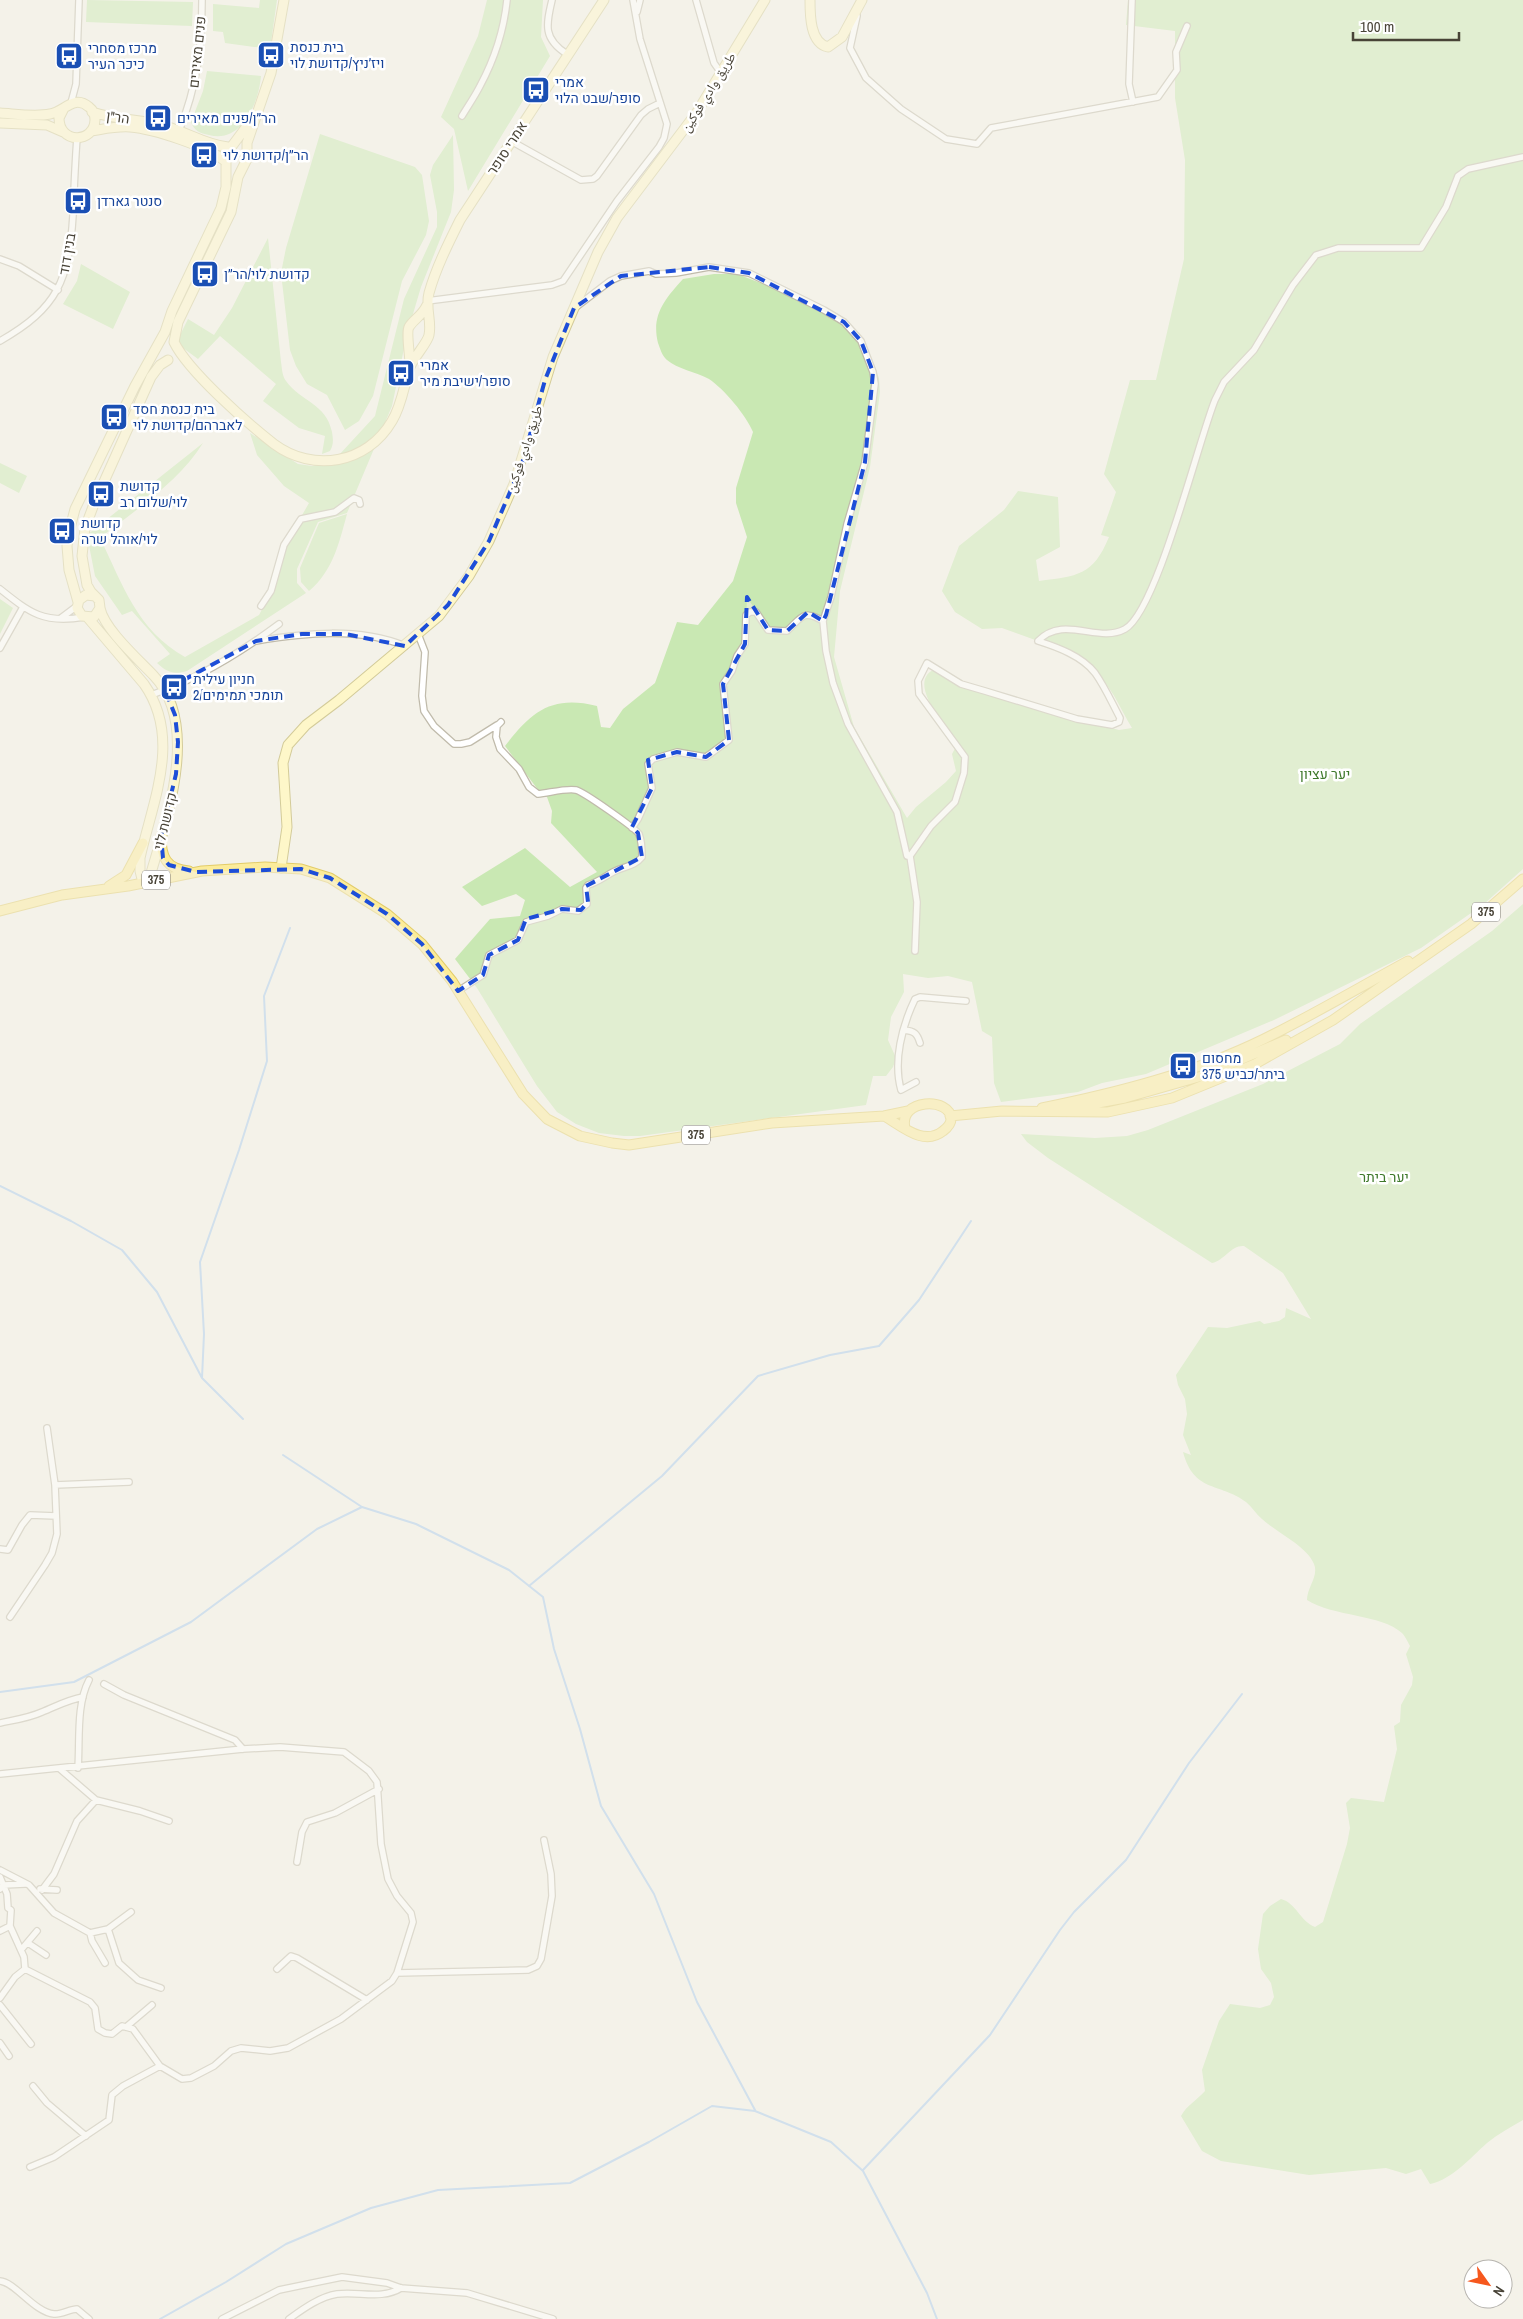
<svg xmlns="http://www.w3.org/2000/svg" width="1523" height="2319" viewBox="0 0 1523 2319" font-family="'Archivo Narrow','Noto Naskh Arabic',Heebo,sans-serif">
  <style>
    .green { fill: #c9e8b3 }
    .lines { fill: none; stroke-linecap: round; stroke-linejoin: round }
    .stream { stroke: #a7c9ef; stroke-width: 2 }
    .street-casing { stroke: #c0bbab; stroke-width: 8 }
    .secondary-casing { stroke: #d3cb99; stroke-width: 11 }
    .primary-casing { stroke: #e2cc69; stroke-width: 11 }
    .street { stroke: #fff; stroke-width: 5.5 }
    .secondary { stroke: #fef7c9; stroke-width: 9 }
    .primary { stroke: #fcec9a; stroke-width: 9 }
    .marked { fill: none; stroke: #1d4ed8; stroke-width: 4; stroke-dasharray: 10 6; stroke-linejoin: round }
    .labels { text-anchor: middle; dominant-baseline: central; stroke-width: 5; stroke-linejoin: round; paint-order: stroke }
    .shield { fill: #fff; stroke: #7f7b73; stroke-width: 1 }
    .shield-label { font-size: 12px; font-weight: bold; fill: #484337 }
    .transit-label { font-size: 14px; fill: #164399; stroke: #fff; text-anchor: start }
    .street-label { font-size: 14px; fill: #484337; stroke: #fff }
    .park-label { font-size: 14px; fill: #3f792b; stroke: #fff }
  </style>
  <rect width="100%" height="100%" fill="#f4f2e9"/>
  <path class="green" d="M87,0l106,2 -1,24 -106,-4z
    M260,0h17l-7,49 -45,-6 -2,-11 -10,-1v-27l46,4z
    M487,0h56l-2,37 9,19 -82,135 -14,-62 -13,-12 37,-81z
    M1128,0h395v869l-39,35 -63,44 -147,72 -128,54 -44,9 -24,9 -77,10 -7,-19 -2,-46 -10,-6 -10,-49 -24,-6 -20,2 -25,-4 1,18 -13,25 -3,23 8,18 -3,9 -7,9h-13l-7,29 -226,31h-16l-25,-3 -23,-9 -19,-12 -20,-26 -60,-98 -22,-29 35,-40 30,-3 5,-16 -9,-6 -34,12 -20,-19 63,-39 45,39 27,-15 -46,-49 1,-12 -5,-14 -5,-2 -37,-49c27,-35 47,-51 92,-40l4,21 9,1 13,-19 32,-26 22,-61 21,3 35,-44 14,-44 -11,-34v-15l17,-56c-7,-17 -29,-43 -44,-53 -13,-7 -32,-10 -42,-19 -5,-4 -7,-12 -9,-17 -7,-28 7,-44 25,-64l31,-5h23l55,21 53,29 18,19 10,21 6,14 1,14 -10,75 -30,124 -6,66 20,70 53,91 9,-11 30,-25 10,-11 -4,-17 6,-11c-11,-15 -56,-64 -20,-75l40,22 32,12 109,28 13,-2c-20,-34 -23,-52 -61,-71 -10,-5 -19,-10 -29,-12l-4,-4 -36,-13 -20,1 -27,-17 -13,-21 17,-45 45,-36 14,-19 40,6 2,50 -24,13 3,21c38,-5 54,-5 70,-44l-8,-2 15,-43 -12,-18 26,-94h26l28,-121 1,-99 -10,-62v-67l-49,-6z
    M207,71l54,5c-2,27 -20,68 -52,59 -9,-2 -15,-4 -18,-13l12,-31z
    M320,134l95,33 7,8 7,46 -3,14 -24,46 -29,115 -14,25 -14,9 -18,-35 -20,-11 -11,-18 -6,-16 -9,-77 5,-25z
    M453,135l1,55 -3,22 -30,75 -14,47 -15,72 -45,107 -29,9 -21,47v14l9,10 -119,78c-14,4 -20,1 -30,-8l13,-9 -38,-43 -10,4 -27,-39 -8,-41 116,-92c-24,39 -68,67 -103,95 23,47 37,92 85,119l74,-42 19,-35 1,-13 6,-22 24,-42 -25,-17 -27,-31 -7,-22 48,31 14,2 14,-3 13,-8 36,-39 29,-117 33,-72v-15l-7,-37 3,-10z
    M268,238l13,124c1,6 1,14 5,19 15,21 40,22 46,51 1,7 2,12 -2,19l-8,3 3,-18 -26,-8 -36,-27 13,-17 -56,-48 -22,23 -19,-14v-8l9,-18 26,16 18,-27z
    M81,264l49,28 -17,37 -50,-25 14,-23z
    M0,463l27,13 -8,17 -19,-10z
    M347,514c-8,29 -14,57 -38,77l-8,-9 -1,-14 19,-45z
    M0,599l13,9 -13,26z
    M1523,904v1216c-12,7 -25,14 -36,23 -17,15 -34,36 -57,41l-9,-15 -15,5 -20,-6 -77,7 -88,-14 -19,-10 -21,-35c6,-11 15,-15 24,-25l-3,-21 17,-49 11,-17 30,4 10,-3 4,-8 -3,-14 -10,-14 -3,-20 5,-35 7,-8 11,-7c15,4 19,22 34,28l8,-5 24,-78 3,-16 -4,-25 5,-5 33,4 13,-53 -3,-23 6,-4 1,-17 11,-20 1,-8 -7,-23 4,-8c-2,-4 -5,-10 -8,-13 -21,-19 -68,-16 -95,-33 0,-13 12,-24 7,-36 -7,-18 -38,-32 -52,-45 -6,-5 -10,-12 -16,-17 -27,-20 -52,-9 -63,-50l8,3 -8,-20 4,-21 -2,-15 -7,-14 -2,-10 32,-48 19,1 33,-7 4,3 15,-3 6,-4 1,-9 25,11 -28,-46 -39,-27c-13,-1 -19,14 -32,17l-164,-105 -21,-16 -6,-8 74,4 32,-2 21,-6 115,-46 77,-40 20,-20 132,-93z"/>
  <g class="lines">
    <path class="stream" d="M0,1186l71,35 51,29 35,42 45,86 41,41
      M202,1378l2,-44 -4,-72 39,-112 28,-89 -3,-65 26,-68
      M283,1455l79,52 54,17 93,46 34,27 11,52 26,80 21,77 53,88 43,108 58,108
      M529,1586l133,-110 96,-100 72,-21 49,-9 40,-46 52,-79
      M0,1692l74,-10 117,-60 126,-93 45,-22
      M863,2170l127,-135 70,-105 14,-18 52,-52 63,-97 53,-69
      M160,2319l66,-37 60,-38 85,-36 67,-18 132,-7 79,-41 63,-36 43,5 76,31 32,29 64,122 10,26"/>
    <g class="street-casing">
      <path id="street" d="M552,0c-6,25 -9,39 15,54
        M696,0l18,63 7,10
        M1132,0l-3,84 4,18
        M637,12l3,-12
        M857,16l-7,32 16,30 35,31 45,30 31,5 14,-16 167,-31 19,-27 -1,-18 11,-26
        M71,103l5,-19 3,-84
        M462,116c6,-10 13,-20 18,-30 14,-26 24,-57 27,-86
        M179,131c18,-45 23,-83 23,-131
        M511,141l70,39 12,-1 4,-3 44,-61 7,-6 12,-6
        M0,259l19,7 39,24
        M427,301l125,-16 11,-4 54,-80 42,-54 5,-9 3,-14 -27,-85 -7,-39
        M576,307l34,-26 11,-5 28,-5 7,3 20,-1 33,-6 40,6 75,37 20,12 17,19 12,31 2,12 -10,78 -18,62 -16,73 -8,24 3,30 7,32 15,41 49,88 10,44h3l7,46 -2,49
        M0,341c58,-33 69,-61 73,-126 1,-25 2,-51 4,-77
        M0,589c30,24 44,35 84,28
        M261,606l10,-15 13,-46 17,-26 34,-7 19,-14 5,2 1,4
        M61,618l16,-12
        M418,634l7,18 -3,44 2,15 10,15 20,18h7l9,-2 27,-17
        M256,641c49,-8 102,-14 149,5
        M0,648l23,-41
        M151,695c47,-16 89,-42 128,-71
        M632,828l6,-9 14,-31 -4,-24 5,-5 24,-7 29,5 23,-17 -6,-56 9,-13 5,-15 8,-12 1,-29 4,-3h6l12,18 19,1c15,-14 16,-22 36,-10
        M910,856l21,-30 24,-24 9,-29 1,-16 -46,-63 -1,-13 9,-18 34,21 24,7 92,28 35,6 7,-3 1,-4c-8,-15 -15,-31 -25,-45 -13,-17 -38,-26 -57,-32 26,-27 60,3 87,-12 32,-18 73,-187 90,-229l9,-18 30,-32 39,-65 23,-30 22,-7h83l25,-41 12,-31 10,-7 55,-12
        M458,991l25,-16 6,-20 29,-15 8,-18 22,-6 14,-7 16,2 9,-7 -1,-16 2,-3c10,-3 16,-8 25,-13 11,-6 21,-5 29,-15 0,-8 0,-15 -3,-23 -4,-6 -55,-42 -63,-44 -10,-2 -27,3 -38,4l-9,-7 -10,-18 -19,-20 -4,-12 1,-11 4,-4
        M904,1030c10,1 13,3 16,13
        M916,1082l-15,8c-8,-29 1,-64 14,-91l5,-2 46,4
        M55,1485l74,-3
        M0,1549l8,1 14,-25 8,-10 26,1
        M10,1617l35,-52 7,-12 5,-19 -2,-49 -8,-57
        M104,1684l20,11 111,45 8,9
        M0,1723c14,-3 29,-5 42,-11 15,-6 25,-12 41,-15
        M78,1768c2,-28 -2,-63 11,-88
        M60,1769l36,31 44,11 29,10
        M0,1774l243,-25 37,-2 64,5 25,19 8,11 4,62 7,35 9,17 14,17 2,9 -16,51 -5,8 -51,38 -53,29 -18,3 -29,-3 -10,3 -17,15 -23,12 -9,1 -22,-13 -27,-37 -11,-3 -10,8 -7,-1 -7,-4 -3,-21 -5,-6 -65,-33
        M297,1862l5,-30 5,-10 28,-9 44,-24
        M0,1870l29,15 25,28 36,20 18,-4 23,-17
        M0,1877l7,17 1,14 3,2 -1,16 14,31 1,12
        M0,1889l4,-4 21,-1
        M40,1889l17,1
        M42,1890l12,-16 23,-53 19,-21
        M108,1929l11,34 19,17 23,8
        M0,1931l10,-5
        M90,1933l2,8 13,22
        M28,1943l18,12
        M21,1950l16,-19
        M277,1969l14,-13 6,2 70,42
        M397,1973l131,-3 9,-4 4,-7 11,-63 -1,-22 -7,-34
        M0,1998l15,-21 10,-8
        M0,2005l31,39
        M126,2027l26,-22
        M0,2043l9,13
        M33,2086l14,17 39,33
        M30,2167l24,-10 55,-37 3,-25 11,-9 37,-20
        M0,2281c15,1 34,31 54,33 7,1 16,-5 23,-5l12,10
        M222,2319l57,-29 63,-13 45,6 14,5 66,5 86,26
        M289,2319c14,-10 30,-22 48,-25 21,-3 45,6 64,-6"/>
    </g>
    <g class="secondary-casing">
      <path id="secondary" d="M284,0l-13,73 -24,70v16l-9,18 -7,35 -53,110 -4,20c14,29 73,81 100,102 39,29 93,20 118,-23 10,-16 12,-36 18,-54 4,-10 18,-25 19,-32 3,-14 -4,-27 0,-42 7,-25 19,-49 31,-73l144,-220
        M810,0c0,15 0,43 18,47l14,-10 20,-37
        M92,112c24,8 49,7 73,14 22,6 41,19 63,21
        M0,113c16,1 35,4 50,1 14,-2 24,-20 39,-7 4,3 6,8 6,13 -1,24 -36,24 -36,-2l5,-10
        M0,123l47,2 16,7
        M91,131c13,-2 26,-5 39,-4 24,2 76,19 95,34
        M232,146l18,-24
        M410,364c0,-8 -4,-32 -1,-37 5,-8 13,-11 18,-22
        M95,596l-9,-1 -7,5 -2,8 5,8 12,1 6,-9 -1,-8 -8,-8 -4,-7 -5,-29 3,-28 9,-24 57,-127 9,-12 8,-5
        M78,602l-9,-32 -2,-24 2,-14 6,-23 60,-123 30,-54 7,-21 49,-103 5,-21v-24
        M100,608c4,21 39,52 54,68 46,48 13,142 -3,197l-8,10
        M88,618l56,66c38,54 9,116 -4,174v13l3,12
        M281,868l6,-41 -4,-64 5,-18 18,-20 33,-25 100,-84 30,-40 20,-35 25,-57 39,-127 45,-105 19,-34 80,-106 68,-112"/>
    </g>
    <g class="primary-casing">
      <path id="primary" d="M161,836c0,21 5,33 28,35
        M109,886l17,-11 17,-32
        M0,911l62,-16 66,-9 74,-15 63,-4 36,2 29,9 57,36 35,30 30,37 71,113 24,25 33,17 32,7 17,2 143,-22 112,-7 24,-5
        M1042,1108c74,-15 153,-35 222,-69 49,-24 96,-52 144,-78
        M1071,1108l54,-10 77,-22 84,-36
        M884,1116c17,9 39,31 59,15 4,-3 8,-7 8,-12 0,-22 -53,-21 -46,9
        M950,1116l52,-5 106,1 64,-14 83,-34 78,-44 138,-96 52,-45"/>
    </g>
    <use href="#street" class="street"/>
    <use href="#secondary" class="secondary"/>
    <use href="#primary" class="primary"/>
  </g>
  <path d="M0 0H1523V2319H0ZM709,267l40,6 95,49 17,19 12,31 -8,90 -39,153 -3,6 -15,-9 -21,19 -19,-1 -21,-33 -2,47 -22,40 6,56 -23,17 -29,-5 -29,8 4,28 -20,39 6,6 4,24 -56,29 2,16 -7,8 -19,-1 -36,10 -8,21 -29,15 -6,20 -25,16 -36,-47 -35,-30 -57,-36 -29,-9 -105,3 -27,-7 -6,-7 -2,-22 15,-62 2,-32 -3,-27 -10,-25 91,-49 46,-7h43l60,12 43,-41 41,-64 33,-77 23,-84 29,-72 47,-32z" fill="#f4f2e9" fill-opacity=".55" fill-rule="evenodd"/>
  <path class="marked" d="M709,267l40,6 95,49 17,19 12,31 -8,90 -39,153 -3,6 -15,-9 -21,19 -19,-1 -21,-33 -2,47 -22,40 6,56 -23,17 -29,-5 -29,8 4,28 -20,39 6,6 4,24 -56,29 2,16 -7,8 -19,-1 -36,10 -8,21 -29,15 -6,20 -25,16 -36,-47 -35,-30 -57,-36 -29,-9 -105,3 -27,-7 -6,-7 -2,-22 15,-62 2,-32 -3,-27 -10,-25 91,-49 46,-7h43l60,12 43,-41 41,-64 33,-77 23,-84 29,-72 47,-32z"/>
  <defs>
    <g id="bus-square" transform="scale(1.4375)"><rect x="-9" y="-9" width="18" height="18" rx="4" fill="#1a4fb4" stroke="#fff"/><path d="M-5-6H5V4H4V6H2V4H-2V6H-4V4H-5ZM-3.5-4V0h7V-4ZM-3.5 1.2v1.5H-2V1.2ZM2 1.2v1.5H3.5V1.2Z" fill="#fff"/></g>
  </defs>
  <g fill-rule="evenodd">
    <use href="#bus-square" x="271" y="55"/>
    <use href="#bus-square" x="69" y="56"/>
    <use href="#bus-square" x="536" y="90"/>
    <use href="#bus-square" x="158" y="118"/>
    <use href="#bus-square" x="204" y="155"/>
    <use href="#bus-square" x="78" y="201"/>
    <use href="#bus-square" x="205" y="274"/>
    <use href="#bus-square" x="401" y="373"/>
    <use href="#bus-square" x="114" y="417"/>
    <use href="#bus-square" x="101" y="494"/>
    <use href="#bus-square" x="62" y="531"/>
    <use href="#bus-square" x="174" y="687"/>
    <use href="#bus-square" x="1183" y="1066"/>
  </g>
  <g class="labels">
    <g class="shield">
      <rect x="142" y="870.5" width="28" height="19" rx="4"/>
      <rect x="1472" y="902.5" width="28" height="19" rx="4"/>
      <rect x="682" y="1125.5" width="28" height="19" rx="4"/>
    </g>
    <g class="shield-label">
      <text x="156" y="880">375</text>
      <text x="1486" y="912">375</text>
      <text x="696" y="1135">375</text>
    </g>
    <g class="transit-label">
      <text x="290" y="47">בית כנסת<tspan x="290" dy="16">ויז׳ניץ/קדושת לוי</tspan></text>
      <text x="88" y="48">מרכז מסחרי<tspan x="88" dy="16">כיכר העיר</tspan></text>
      <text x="555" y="82">אמרי<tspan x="555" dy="16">סופר/שבט הלוי</tspan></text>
      <text x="177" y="118">הר״ן/פנים מאירים</text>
      <text x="223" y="155">הר״ן/קדושת לוי</text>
      <text x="97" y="201">סנטר גארדן</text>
      <text x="224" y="274">קדושת לוי/הר״ן</text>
      <text x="420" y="365">אמרי<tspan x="420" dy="16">סופר/ישיבת מיר</tspan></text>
      <text x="133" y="409">בית כנסת חסד<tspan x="133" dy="16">לאברהם/קדושת לוי</tspan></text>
      <text x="120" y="486">קדושת<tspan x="120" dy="16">לוי/שלום רב</tspan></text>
      <text x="81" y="523">קדושת<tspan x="81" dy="16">לוי/אוהל שרה</tspan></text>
      <text x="193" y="679">חניון עילית<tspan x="193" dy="16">2/תומכי תמימים</tspan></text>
      <text x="1202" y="1058">מחסום<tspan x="1202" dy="16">ביתר/כביש 375</tspan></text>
    </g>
    <g class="street-label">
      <text transform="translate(197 52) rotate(-84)">פנים מאירים</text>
      <text transform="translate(708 92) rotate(-58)">طريق وادي فوکين</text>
      <text transform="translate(118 117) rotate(8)">הר"ן</text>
      <text transform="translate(507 148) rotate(-57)">אמרי סופר</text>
      <text transform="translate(67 254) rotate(-80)">בנין דוד</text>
      <text transform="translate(524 449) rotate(-72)">طريق وادي فوکين</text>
      <text transform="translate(165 821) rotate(-76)">קדושת לוי</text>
    </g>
    <g class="park-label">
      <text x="1325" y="774">יער עציון</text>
      <text x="1384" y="1177">יער ביתר</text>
    </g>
  </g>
  <g transform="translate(1488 2284) rotate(123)"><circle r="24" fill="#ffffff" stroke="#b6b4af"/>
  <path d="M0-4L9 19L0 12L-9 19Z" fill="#f6581e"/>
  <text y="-8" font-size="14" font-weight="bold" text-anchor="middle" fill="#484337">N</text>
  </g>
  <path d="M1353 32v8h106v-8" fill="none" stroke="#484337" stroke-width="2.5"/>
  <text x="1360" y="32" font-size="15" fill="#484337" stroke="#ffffff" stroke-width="4" paint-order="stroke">100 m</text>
</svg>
